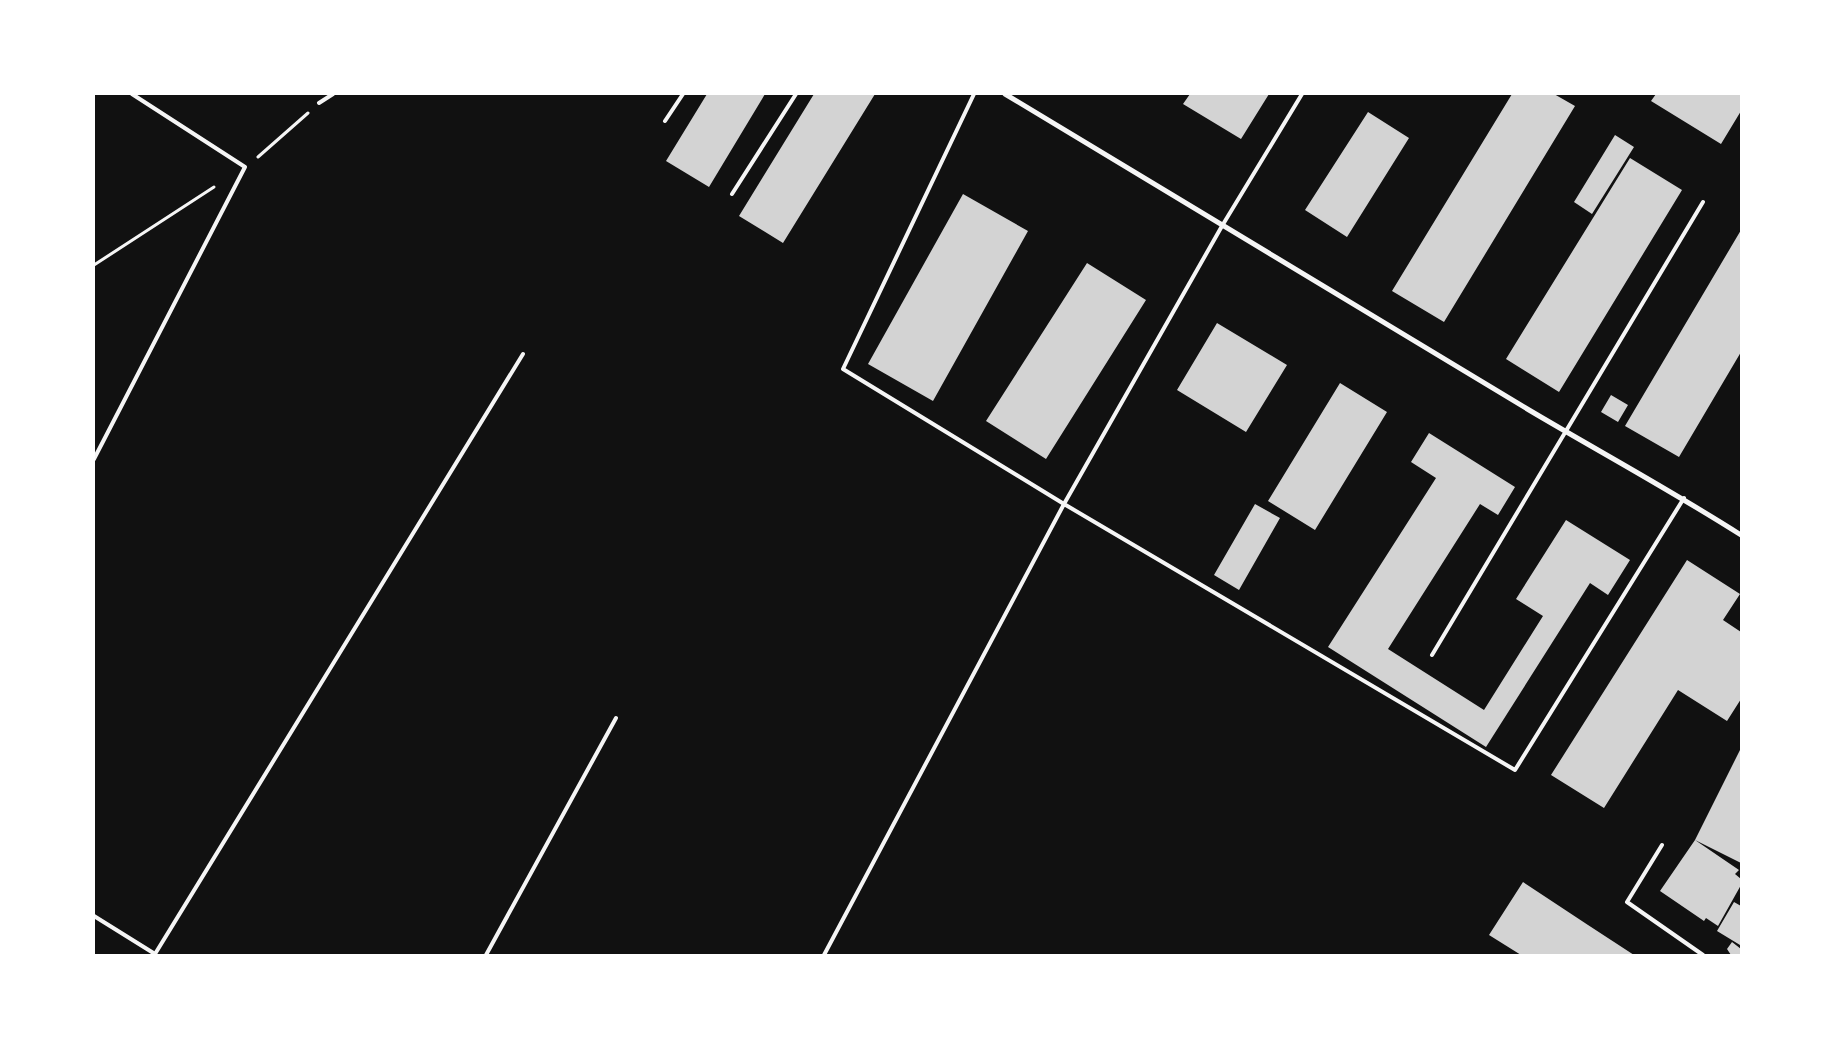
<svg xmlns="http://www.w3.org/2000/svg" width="1835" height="1049" viewBox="0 0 1835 1049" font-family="'Roboto Condensed',sans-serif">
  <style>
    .building { fill: #d3d3d3 }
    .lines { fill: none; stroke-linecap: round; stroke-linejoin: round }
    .path { stroke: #f5f5f5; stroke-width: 3 }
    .service { stroke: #f5f5f5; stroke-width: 4 }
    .minor { stroke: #f5f5f5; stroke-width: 5 }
  </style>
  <rect width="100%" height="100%" fill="#111"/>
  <path class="building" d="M707,94h58l-56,93 -43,-26z
    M814,94h61l-92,149 -44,-27z
    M1190,94h79l-28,45 -58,-35z
    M1512,94h42l21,12 -131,216 -52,-31z
    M1656,94h85v17l-20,33 -70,-43z
    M1368,112l41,26 -62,99 -42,-27z
    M1615,135l19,12 -42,67 -18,-12z
    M1630,158l52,32 -123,202 -53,-33z
    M963,194l65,37 -95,170 -65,-37z
    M1741,230v122l-62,105 -54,-31z
    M1087,263l59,37 -100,159 -60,-38z
    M1217,323l70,42 -41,67 -69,-42z
    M1340,383l47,29 -72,118 -47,-29z
    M1611,395l17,10 -10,17 -17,-10z
    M1429,433l86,54 -17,28 -18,-11 -92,145 96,61 59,-94 -27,-17 50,-79 64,40 -22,35 -18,-12 -104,164 -158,-100 108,-169 -25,-16z
    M1255,504l25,14 -41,72 -25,-15z
    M1687,560l53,34 -17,26 18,12v67l-14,22 -49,-31 -74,118 -53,-33z
    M1741,748v115l-46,-23z
    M1695,840l44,30 -4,4 6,5v6l-23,41 -12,-8 -2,3 -44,-30z
    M1523,882l65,43 46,30h-113l-32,-20z
    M1734,902l7,4 -1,39 -23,-14z
    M1732,942l9,7v6h-10l-4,-6z"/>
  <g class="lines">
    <path class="path" d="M258,157l50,-44
      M94,265l120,-78"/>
    <path class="service" d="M1302,94l-80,132 -158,278 451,266 169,-272
      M319,103l14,-9
      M665,121l18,-27
      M732,194l64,-100
      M94,459l151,-292 -113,-73
      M1432,655l271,-453
      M1662,845l-35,57 76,53
      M94,916l61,38 368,-600
      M486,955l130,-237
      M824,955l240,-451 -221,-135 131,-275"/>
    <path class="minor" d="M1005,94c174,106 349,211 524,316 71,42 143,81 212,125"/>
  </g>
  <rect width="1835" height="1049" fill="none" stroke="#ffffff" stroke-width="190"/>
</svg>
